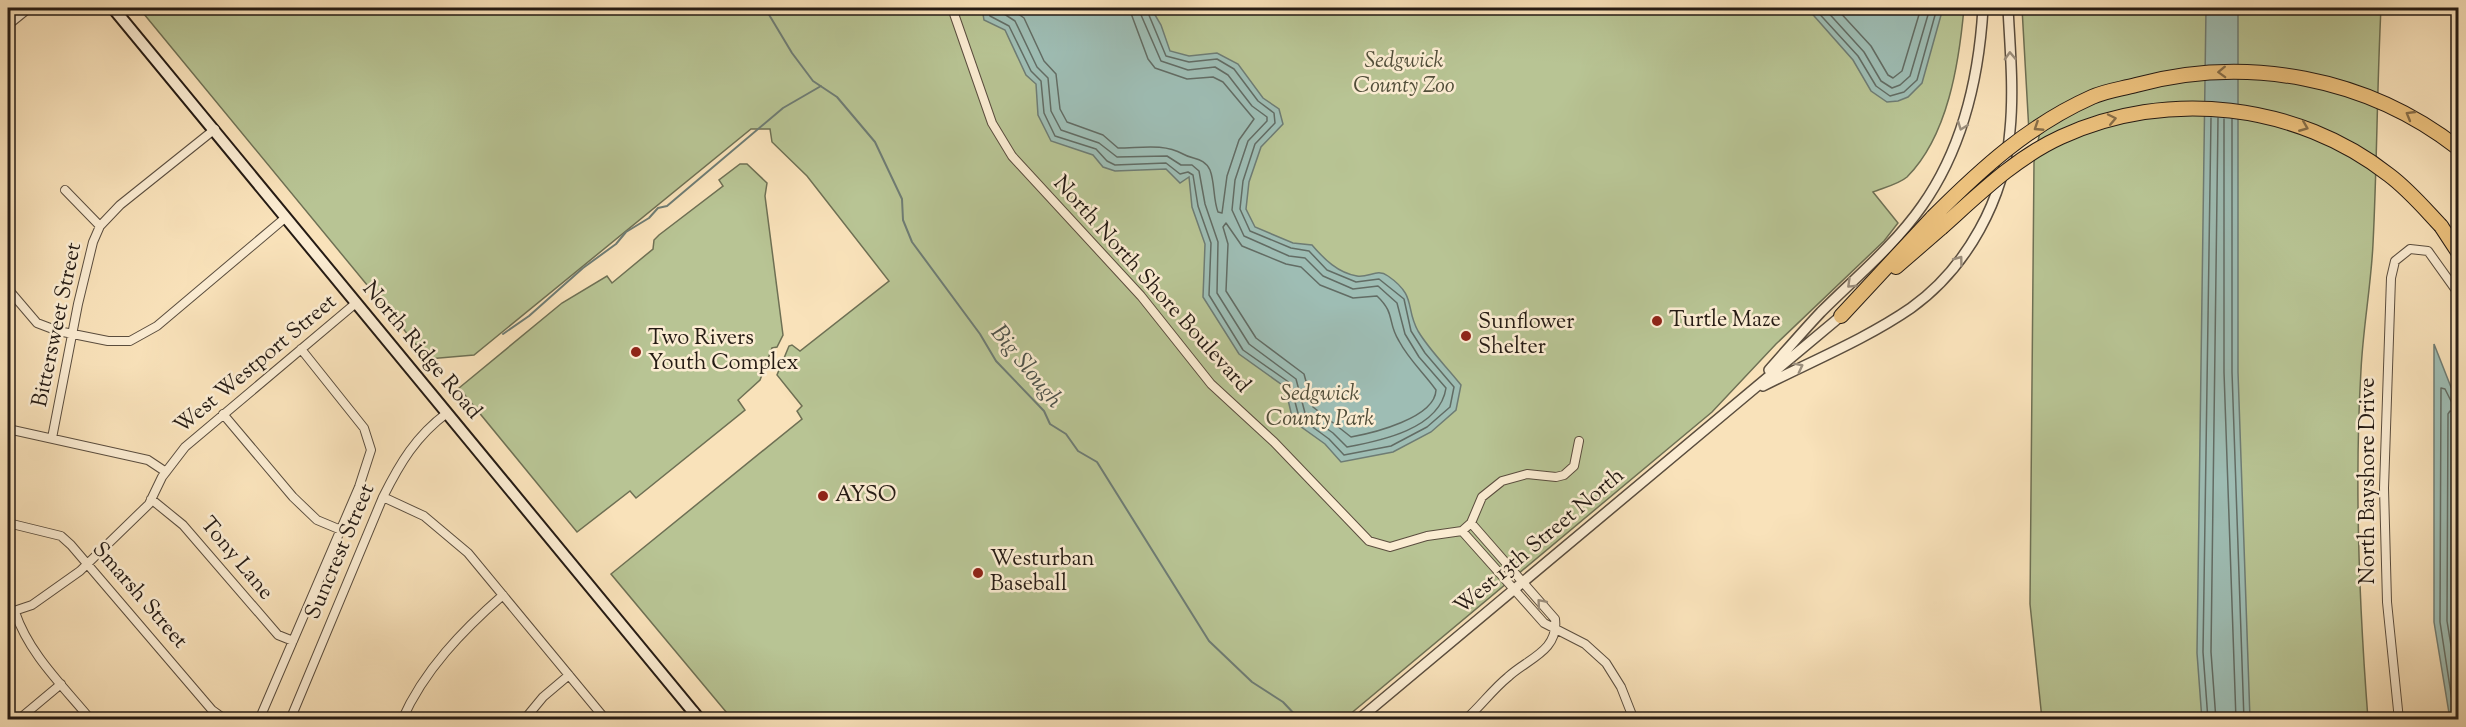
<svg xmlns="http://www.w3.org/2000/svg" width="2466" height="727" viewBox="0 0 2466 727" font-family="'Sorts Mill Goudy',serif">
  <style>
    .green { fill: #b8c494; stroke: #6e7054; stroke-width: 1.5 }
    .water { fill: #9ebdb4; stroke: #6e7c74; stroke-width: 1.5 }
    .lines { fill: none; stroke-linecap: round; stroke-linejoin: round }
    .shore { stroke: #626c64; stroke-width: 1.5 }
    .stream { stroke: #6e7c74; stroke-width: 2 }
    .minor-casing { stroke: #5a4d3e; stroke-width: 10 }
    .tertiary-casing { stroke: #5a4d3e; stroke-width: 12 }
    .secondary-casing { stroke: #251b14; stroke-width: 14 }
    .motorway-casing { stroke: #251b14; stroke-width: 16 }
    .minor { stroke: #fbecd2; stroke-width: 8 }
    .tertiary { stroke: #fbecd2; stroke-width: 9 }
    .secondary { stroke: #fbecd2; stroke-width: 10 }
    .motorway { stroke: #ecc17d; stroke-width: 14 }
    .motorway-bridge-casing { stroke: #251b14; stroke-width: 16; stroke-linecap: butt }
    .motorway-bridge { stroke: #ecc17d; stroke-width: 14 }
    .oneway { stroke: #9b8e7c }
    .oneway2 { stroke: #886e48 }
    .poi-dot { fill: #8f2418; stroke: #fbecd2; stroke-width: 2 }
    .labels { text-anchor: middle; dominant-baseline: central; stroke-width: 5; stroke-linejoin: round; paint-order: stroke }
    .park-label { font-size: 22px; font-style: italic; fill: #514e3a; stroke: #fbecd2 }
    .street-label { font-size: 22px; fill: #251b14; stroke: #fbecd2 }
    .poi-label { font-size: 22px; fill: #251b14; stroke: #fbecd2; text-anchor: start }
    .water-label { font-size: 24px; font-style: italic; fill: #4f544c; stroke: #fbecd2 }
  </style>
  <rect width="100%" height="100%" fill="#f9e2ba"/>
  <filter id="stains"><feTurbulence type="fractalNoise" baseFrequency=".00333" numOctaves="4"/><feColorMatrix values="0 0 0 0 .2 0 0 0 0 .09 0 0 0 0 .02 0 0 0 .5 -.17"/></filter>
  <radialGradient id="worn" r=".72"><stop offset=".6" stop-color="#630" stop-opacity="0"/><stop offset="1" stop-color="#630" stop-opacity=".3"/></radialGradient>
  <path class="green" d="M139,8h1825c-5,55 -16,128 -57,169 -8,7 -24,11 -34,15l25,31 -14,18 -108,103 -64,68 -369,308 -611,-1 -121,-145 191,-155 -5,-8 5,-5 -25,-31 12,-29 3,-1 8,6 89,-70 -82,-105 -35,-34 -2,-13h-19l-277,226 -46,4z
    M2022,8h359c-4,78 -4,157 -8,236 -2,42 -10,84 -12,126 -7,117 -2,233 7,349h-326l-12,-115 4,-442 7,-36 -12,6z
    M740,164h7l20,19 -2,13 18,139 -6,12 -5,1 -12,32 -22,20 7,10 -109,88 -6,-7 -53,41 -118,-144 103,-85 45,-27 5,7 41,-34 1,-9 5,-5 64,-49 -4,-6z"/>
  <path class="water" d="M982,8h169l10,17 9,26 19,5 28,-3 21,11 25,34 16,11 4,15 -22,23 -12,35 -3,27 9,18 38,16 19,2c12,14 26,28 45,31 12,2 20,-8 31,0 29,20 17,32 30,55 12,20 29,36 43,54l-5,25 -25,22 -38,20 -52,10 -16,-18 -32,-23 -8,-34 -46,-33 -36,-57 2,-53 -13,-37 -3,-30 -9,6 -14,-14 -51,2 -12,-4 -10,-12 -42,-14 -13,-26 -2,-31 -10,-9 -21,-45 -21,-10z
    M1807,8h136l-21,75 -14,14 -10,4 -11,1 -16,-11 -18,-31z
    M2206,8h32v364l12,347 -48,1 -5,-67z
    M2434,344l24,61v314h-8l-16,-97z"/>
  <g class="lines">
    <path class="shore" d="M988,8l2,8 19,10 22,45 10,10 3,32 11,23 41,13 11,12 8,4 51,-2 14,11 8,-2 5,3 5,31 13,37 -2,52 34,55 47,33 9,34 30,22 15,16 47,-9 36,-19 23,-20 4,-20 -29,-34 -14,-22 -7,-32 -25,-20 -23,3 -29,-12 -18,-19 -18,-3 -41,-17 -10,-22 3,-28 12,-37 20,-21 -1,-10 -16,-12 -24,-32 -17,-10 -28,3 -23,-6 -20,-48
      M995,8l20,13 22,46 11,11 3,33 10,19 38,13 18,14 50,-1 14,9h11l7,6 6,33 13,38 -1,51 32,51 47,35 9,34 28,20 14,14c33,-6 93,-18 99,-59l-27,-31 -14,-23 -8,-31 -19,-17 -25,3 -30,-13 -18,-18 -16,-2 -45,-20 -12,-26 3,-30 13,-39 19,-20v-4l-15,-11 -24,-31 -13,-8 -27,3 -27,-9 -23,-53
      M1010,8l14,10 20,43 12,13 4,35 7,13 36,13 15,13c23,0 45,-5 65,6 10,6 21,3 27,16 5,13 3,29 8,42l4,1 5,-37 12,-36 15,-21 -31,-37 -10,-5 -26,2 -32,-11 -7,-9 -19,-51
      M1814,8l44,48 18,30 14,10 14,-4 13,-12 20,-72
      M1824,8l40,44 17,29 11,7 8,-3 10,-9 20,-68
      M1836,8l35,38 17,29 5,3 9,-7 19,-63
      M2224,119v253l12,348
      M2232,119v253l12,348
      M1226,223l16,23 44,18 15,3 19,18 33,13 24,-2c19,18 10,26 22,45 10,19 25,32 37,49 -1,28 -63,43 -85,47l-38,-30 -9,-33 -48,-36 -30,-47 2,-47 -5,-17z
      M2458,412l-8,-1 -2,3 -1,207 11,68
      M2458,421l-2,199 2,13
      M2208,720l-5,-68 8,-534
      M2216,720l-5,-68 7,-534
      M2455,720l-15,-98 1,-234 4,1 7,14 6,2"/>
    <path class="stream" d="M765,8l27,45 21,28 24,16 38,45 27,57 1,21 9,22 68,92 16,27 48,50 6,13 16,10 12,17 19,11 112,179 43,41 31,20 17,18
      M503,334l26,-18 54,-48 33,-24 10,-12 23,-14 9,-10 9,-2 116,-98 38,-22"/>
    <g class="minor-casing">
      <path id="minor" d="M952,8l40,115 20,33 129,140 70,88 63,58 95,99 21,6 37,-11 35,-5 9,-8 11,-26 20,-16 25,-7 29,3 8,-2 10,-9 5,-25
        M8,25l21,-17
        M65,190l35,36
        M8,289l29,34 21,8 50,10h22l27,-15 128,-108
        M223,414l70,83 24,23 24,10
        M8,429l140,31 18,12
        M52,438l26,-134 15,-62 7,-16 20,-21 95,-76
        M383,497l41,19 44,37 138,167
        M151,499l32,26 95,110 15,6
        M8,523l53,13 10,9 141,165 14,10
        M1462,531l82,92 41,21 21,19 15,24 13,33
        M15,612c14,42 48,74 76,108
        M8,613l24,-8 48,-34 69,-67 13,-27 23,-30 171,-144
        M18,720l43,-36
        M259,720l100,-233 12,-37 -7,-22 -63,-79
        M290,720l93,-223c17,-34 33,-61 64,-84
        M402,720c22,-50 61,-90 101,-125
        M524,720l19,-23 26,-22
        M683,720l11,-9
        M1465,720c15,-13 27,-30 43,-43 19,-18 51,-26 47,-58l-84,-96
        M2399,720l-12,-118 -3,-114 7,-210 4,-17 15,-12 18,2 30,42"/>
    </g>
    <g class="tertiary-casing">
      <path id="tertiary" d="M1769,370c17,-19 34,-39 52,-58 34,-34 73,-66 101,-106 41,-58 57,-129 61,-198
        M1763,386c49,-25 103,-47 148,-78 56,-40 94,-110 99,-178 4,-40 0,-82 -2,-122
        M1358,720l483,-404"/>
    </g>
    <g class="secondary-casing">
      <path id="secondary" d="M113,8l587,712"/>
    </g>
    <g class="motorway-casing">
      <path id="motorway" d="M2441,226l17,26
        M1896,267l45,-39
        M1841,316l92,-99"/>
    </g>
    <use href="#minor" class="minor"/>
    <use href="#tertiary" class="tertiary"/>
    <use href="#secondary" class="secondary"/>
    <use href="#motorway" class="motorway"/>
    <g class="motorway-bridge-casing">
      <path id="motorway-bridge" d="M1933,217c48,-48 96,-92 159,-120 13,-6 29,-8 44,-12 111,-30 231,-8 322,63
        M1941,228c37,-33 74,-70 120,-91 106,-49 236,-34 328,38 20,15 35,33 52,51"/>
    </g>
    <use href="#motorway-bridge" class="motorway-bridge"/>
  </g>
  <defs><path id="oneway-chevron" d="M-2-3.5L2.5 0L-2 3.5" fill="none" stroke-width="1.6" stroke-linecap="round" stroke-linejoin="round" transform="scale(1.5)"/></defs>
  <g class="oneway">
    <use href="#oneway-chevron" transform="translate(2010 56) rotate(-92)"/>
    <use href="#oneway-chevron" transform="translate(1962 126) rotate(111)"/>
    <use href="#oneway-chevron" transform="translate(1959 260) rotate(-53)"/>
    <use href="#oneway-chevron" transform="translate(1851 284) rotate(136)"/>
    <use href="#oneway-chevron" transform="translate(1799 367) rotate(-27)"/>
    <use href="#oneway-chevron" transform="translate(1541 603) rotate(-130)"/>
  </g>
  <g class="oneway2">
    <use href="#oneway-chevron" transform="translate(2222 72) rotate(178)"/>
    <use href="#oneway-chevron" transform="translate(2410 115) rotate(-150)"/>
    <use href="#oneway-chevron" transform="translate(2112 119) rotate(-12)"/>
    <use href="#oneway-chevron" transform="translate(2038 127) rotate(147)"/>
    <use href="#oneway-chevron" transform="translate(2304 127) rotate(22)"/>
  </g>
  <g class="poi-dot">
    <circle cx="1657" cy="321" r="6"/>
    <circle cx="1466" cy="336" r="6"/>
    <circle cx="636" cy="352" r="6"/>
    <circle cx="823" cy="496" r="6"/>
    <circle cx="978" cy="573" r="6"/>
  </g>
  <g class="labels">
    <g class="park-label">
      <text x="1404" y="62">Sedgwick<tspan x="1404" dy="25">County Zoo</tspan></text>
      <text x="1320" y="395">Sedgwick<tspan x="1320" dy="25">County Park</tspan></text>
    </g>
    <g class="street-label">
      <text transform="translate(1151 285) rotate(48)">North North Shore Boulevard</text>
      <text transform="translate(58 325) rotate(-78)">Bittersweet Street</text>
      <text transform="translate(421 351) rotate(50)">North Ridge Road</text>
      <text transform="translate(256 365) rotate(-40)">West Westport Street</text>
      <text transform="translate(2369 481) rotate(-90)">North Bayshore Drive</text>
      <text transform="translate(1540 542) rotate(-40)">West 13th Street North</text>
      <text transform="translate(341 552) rotate(-67)">Suncrest Street</text>
      <text transform="translate(236 559) rotate(50)">Tony Lane</text>
      <text transform="translate(139 596) rotate(49)">Smarsh Street</text>
    </g>
    <g class="poi-label">
      <text x="1669" y="321">Turtle Maze</text>
      <text x="1478" y="323">Sunflower<tspan x="1478" dy="25">Shelter</tspan></text>
      <text x="648" y="339">Two Rivers<tspan x="648" dy="25">Youth Complex</tspan></text>
      <text x="835" y="496">AYSO</text>
      <text x="990" y="560">Westurban<tspan x="990" dy="25">Baseball</tspan></text>
    </g>
    <g class="water-label">
      <text transform="translate(1026 367) rotate(51)">Big Slough</text>
    </g>
  </g>
  <rect width="2466" height="727" fill="none" stroke="#f9e2ba" stroke-width="30"/>
  <rect x="9" y="9" width="2448" height="709" fill="none" stroke="#251b14" stroke-width="3"/>
  <rect x="15" y="15" width="2436" height="697" fill="none" stroke="#251b14" stroke-width="1.5"/>
  <rect width="100%" height="100%" filter="url(#stains)"/>
  <rect width="100%" height="100%" fill="url(#worn)"/>
</svg>
